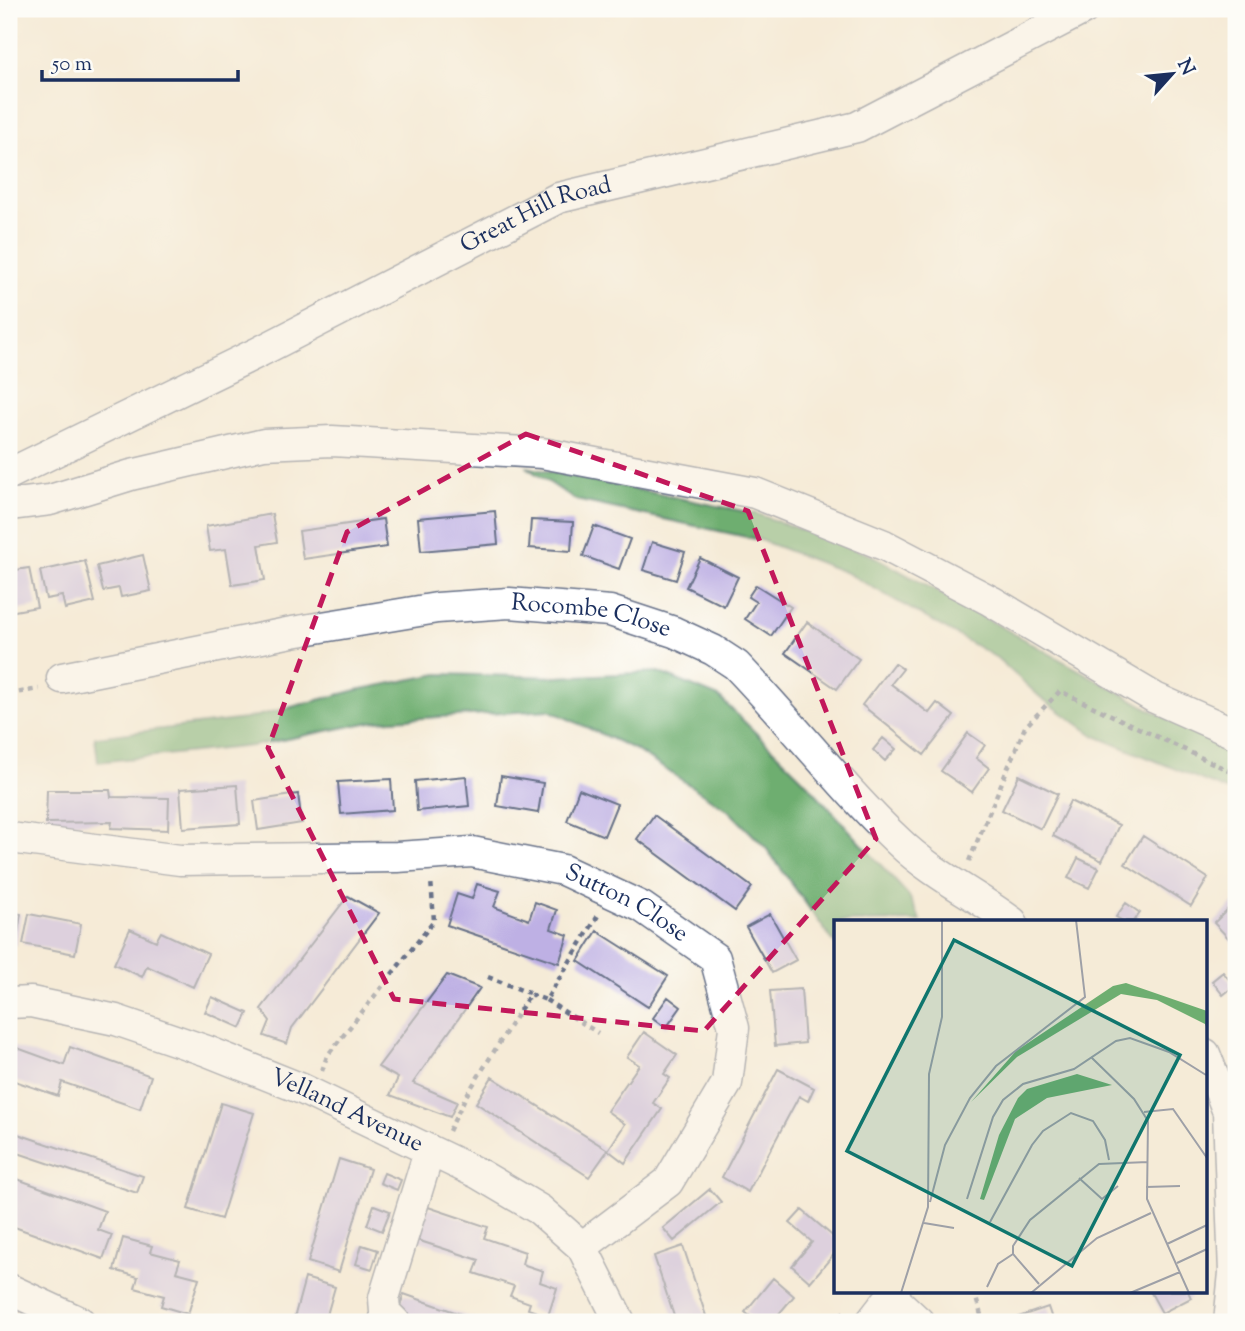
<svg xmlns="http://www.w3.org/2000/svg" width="1245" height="1331" viewBox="0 0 1245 1331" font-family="'Sorts Mill Goudy',serif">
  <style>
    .forest { fill: #6eae70; stroke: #446e67; stroke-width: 2 }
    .building { fill: #beb0e4 }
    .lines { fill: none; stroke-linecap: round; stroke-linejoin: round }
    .minor-casing { stroke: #677188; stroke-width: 33 }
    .path { stroke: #677188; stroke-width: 4.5; stroke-dasharray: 5 5; stroke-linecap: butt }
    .minor { stroke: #fff; stroke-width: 30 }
    .marked { fill: none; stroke: #c2185b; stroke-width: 5; stroke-dasharray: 14 9; stroke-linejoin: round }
    .labels { text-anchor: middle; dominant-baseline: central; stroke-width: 5; stroke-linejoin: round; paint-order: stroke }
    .street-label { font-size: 24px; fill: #1b2f5e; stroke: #fdfcf7 }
    .inset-road { fill: none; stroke: #9ea0a7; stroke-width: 2 }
    .view { fill: #0f766e; fill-opacity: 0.15; stroke: #0f766e; stroke-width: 3.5 }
    .inset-edge { fill: none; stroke: #1b2f5e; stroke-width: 3.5 }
  </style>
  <rect width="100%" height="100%" fill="#fdfcf7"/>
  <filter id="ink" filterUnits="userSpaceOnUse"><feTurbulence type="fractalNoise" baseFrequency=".0143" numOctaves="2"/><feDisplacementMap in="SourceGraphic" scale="14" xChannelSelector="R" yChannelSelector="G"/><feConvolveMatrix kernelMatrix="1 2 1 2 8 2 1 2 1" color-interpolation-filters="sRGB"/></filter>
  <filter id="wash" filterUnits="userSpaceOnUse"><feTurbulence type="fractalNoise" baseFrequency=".00686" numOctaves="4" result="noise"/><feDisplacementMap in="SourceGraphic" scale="28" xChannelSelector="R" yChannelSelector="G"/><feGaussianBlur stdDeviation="1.57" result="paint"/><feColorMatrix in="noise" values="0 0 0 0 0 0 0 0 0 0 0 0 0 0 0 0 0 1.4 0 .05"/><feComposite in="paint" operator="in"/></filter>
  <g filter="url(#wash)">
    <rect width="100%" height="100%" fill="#f5ebd7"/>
    <path class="forest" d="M526,467l231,47 116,42 282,156 81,41v41l-141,-58 -55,-39 -43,-39 -150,-85 -87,-33 -184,-40z
      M658,672l61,25 83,81 107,118 12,25 -85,1 -1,22 -69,-96 -38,-38 -94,-61 -85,-39 -173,11 -124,25 -154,16 -3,-25 150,-18 112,-29 81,-16 119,3z"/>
    <g id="blocks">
      <path class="building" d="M495,511l3,33 -77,7 -3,-33z
        M272,514l5,28 -18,3 6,35 -33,5 -6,-36 -16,2 -4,-25z
        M383,519l4,28 -84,12 -4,-28z
        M531,520l42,2 -2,29 -42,-3z
        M594,526l36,13 -11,30 -36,-13z
        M652,542l33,10 -9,28 -33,-10z
        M143,555l8,36 -30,6 -2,-9 -16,3 -6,-25z
        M700,558l38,19 -14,29 -38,-19z
        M85,561l10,41 -30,7 -3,-13 -16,3 -6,-28z
        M29,568l8,39 -28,5v-41z
        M756,585l35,22 -20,29 -26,-17 11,-17 -8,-5z
        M807,622l52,37 -22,30 -52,-36z
        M894,663l9,6 -12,15 38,29 8,-10 17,13 -30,39 -62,-50z
        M968,733l17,12 -9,13 13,10 -17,24 -31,-21z
        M883,738l13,11 -11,12 -12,-11z
        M1019,775l39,19 -17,35 -39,-19z
        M466,776l3,30 -52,5 -2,-30z
        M501,776l42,7 -5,30 -41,-7z
        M391,779l2,31 -52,4 -3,-32z
        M237,785l3,39 -57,4 -3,-39z
        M579,789l38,15 -13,32 -37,-15z
        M47,790h63l1,7 58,1 -1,32 -57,-2 1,-6 -66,1z
        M298,794l4,29 -44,7 -4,-29z
        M1070,801l49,24 -17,36 -49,-25z
        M654,815l98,72 -17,24 -98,-72z
        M1143,836l65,42 -17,28 -66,-42z
        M1078,858l21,10 -10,20 -21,-10z
        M477,884l23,7 -6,16 35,13 6,-18 22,8 -6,19 17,6 -9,28 -112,-38 10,-31 15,5z
        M348,896l31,17 -87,115 -5,16 -23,-8 6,-15 -9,-12z
        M1236,901v45l-22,-23z
        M1126,903l14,10 -6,8h-11l-7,-4z
        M9,912l12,2 -5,31 -7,-1z
        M29,914l52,10 -6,30 -52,-10z
        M770,914l26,46 -24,13 -26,-46z
        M130,929l26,12 5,-9 47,22 -15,33 -46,-21 -5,11 -28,-13z
        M597,931l71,45 -20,31 -70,-46z
        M1223,972l11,14 -11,9 -11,-14z
        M447,975l33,13 -67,95 44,19 -7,15 -60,-22 8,-17 -20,-11z
        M801,989l4,54 -30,3 -5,-55z
        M212,997l36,16 -7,15 -36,-16z
        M668,997l13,10 -15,21 -13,-10z
        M644,1032l33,23 -13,19 6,4 -17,25 9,6 -37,54 -17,-13 17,-26 -18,-13 32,-46 -12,-8z
        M9,1045l55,20 6,-18 81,29 -11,33 -78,-27 -4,14 -49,-17z
        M778,1069l36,19 -6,13 -9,-5 -51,96 -26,-15z
        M492,1077l116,73 -19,27 -113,-74z
        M221,1103l33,10 -33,106 -33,-10z
        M9,1131l134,45 -6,17 -128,-43z
        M339,1159l31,10 -31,103 -31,-10z
        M384,1173l17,7 -4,10 -17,-7z
        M9,1176l96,35 -7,19 14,5 -9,24 -94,-34z
        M710,1189l11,13 -47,39 -11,-13z
        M374,1205l16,6 -8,20 -15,-6z
        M428,1207l60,20 -4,11 41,14 -3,12 21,7 -3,11 17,6 -9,28 -20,-7 2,-6 -20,-7 4,-10 -40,-13 5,-13 -62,-20z
        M802,1210l34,29v13l-26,30 -18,-16 20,-24 -22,-19z
        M123,1238l29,8 -2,6 30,8 -4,12 23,6 -11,36 -27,-8 3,-10 -29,-8 3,-11 -24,-7z
        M362,1245l16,5 -6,19 -16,-5z
        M683,1246l25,76h-32l-22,-66z
        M305,1278l30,9 -10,35h-32z
        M773,1278l21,18 -22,26h-15l-12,-10z
        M1150,1291h38l3,7 -29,15z
        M404,1294l79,28h-56l-29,-10z
        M1048,1307l5,15h-33l-2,-5z"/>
    </g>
  </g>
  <g filter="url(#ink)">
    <use href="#blocks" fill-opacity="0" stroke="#677188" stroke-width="2"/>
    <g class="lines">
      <g class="minor-casing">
        <g id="minor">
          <path id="s1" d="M9,474l250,-122 299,-154 299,-71 227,-118"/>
          <path d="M9,505l41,-5 81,-25 133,-31 68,-3 210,12 213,40 129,52 107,56 164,97 81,36"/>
          <path id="s2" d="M62,678l230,-46 145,-24 72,-5 101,8 64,21 39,18 23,15c56,58 105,122 163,177 33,32 76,52 113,80"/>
          <path id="s3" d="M10,838l170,22 217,-3 75,-5 91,18 79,37 73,51 19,70 -7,55 -59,99 -86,65"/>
          <path id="s4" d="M9,1003l22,-1 85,18 91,31 95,38 177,85 61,36 42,37 38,75"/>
          <path d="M1205,1054l23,58 6,161 -5,49"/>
          <path d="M9,1289l71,33"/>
          <path d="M892,1297l27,25"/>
          <path d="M395,1322l-10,-10 -1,-14 45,-146"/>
          <path d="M871,1322l24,-31"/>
        </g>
      </g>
      <path class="path" d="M9,694l30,-5
        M969,861l56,-134 35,-36 176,83
        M488,977l41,16
        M546,1000l52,33
        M322,1071l5,-15 107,-135 -3,-41
        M449,1131l17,-35 64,-102 16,6 53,-86
        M974,1291l9,31
        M833,1322l12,-11"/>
      <use href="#minor" class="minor"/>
    </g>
  </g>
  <path d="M0 0H1245V1331H0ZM526,434l222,77 128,328 -172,192 -310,-32 -126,-251 79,-216z" fill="#f5ebd7" fill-opacity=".55" fill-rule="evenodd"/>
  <path class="marked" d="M526,434l222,77 128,328 -172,192 -310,-32 -126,-251 79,-216z"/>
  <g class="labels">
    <g class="street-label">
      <text stroke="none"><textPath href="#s1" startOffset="588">Great Hill Road</textPath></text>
      <text stroke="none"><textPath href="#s2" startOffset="537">Rocombe Close</textPath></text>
      <text stroke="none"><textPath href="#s3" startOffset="628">Sutton Close</textPath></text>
      <text stroke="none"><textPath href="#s4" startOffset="357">Velland Avenue</textPath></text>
    </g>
  </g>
  <g transform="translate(834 920)">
    <rect width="373" height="373" fill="#f5ebd7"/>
    <path d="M292,63l81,28v18l-2,-5 -48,-24 -36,-6 -104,63 -46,45 45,-51 97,-65zM243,154l35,11 -65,13 -32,21 -31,81 -4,-1 19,-64 19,-37 9,-9z" fill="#6eae70"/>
    <path class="inset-road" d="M258,138l42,41 14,22 -1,78 42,94M310,192l29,-3 34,49M245,258l23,21 16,-13M312,267l34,-1M133,279l26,-82 10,-17 20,-16 51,-15 42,-28 14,-3 39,14 37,23M96,282l15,-57 25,-47 26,-32 89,-69 -9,-77M156,302l42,-77 11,-14 28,-18 22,8 12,19 4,20M90,303l30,5M333,324l40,-19M343,343l30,-14M205,364l-26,-30v-8l17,-26 69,-56 49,-2M153,367l11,-23 15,-10M67,373l27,-86 1,-133 13,-57v-97M197,373l66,-55 54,-25M296,373l50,-21"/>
    <path class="view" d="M120,20l226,115 -108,211 -225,-115z"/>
    <rect width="373" height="373" class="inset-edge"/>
  </g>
  <rect width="1245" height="1331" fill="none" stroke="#fdfcf7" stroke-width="35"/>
  <g transform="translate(1172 74) rotate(63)" stroke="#fdfcf7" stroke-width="5" paint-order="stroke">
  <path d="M0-5L12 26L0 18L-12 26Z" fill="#1b2f5e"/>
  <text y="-10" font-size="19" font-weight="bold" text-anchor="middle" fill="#1b2f5e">N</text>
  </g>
  <path d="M42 70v10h196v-10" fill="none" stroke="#1b2f5e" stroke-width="3.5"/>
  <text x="52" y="70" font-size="21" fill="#1b2f5e" stroke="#fdfcf7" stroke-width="5" paint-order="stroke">50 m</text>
</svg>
